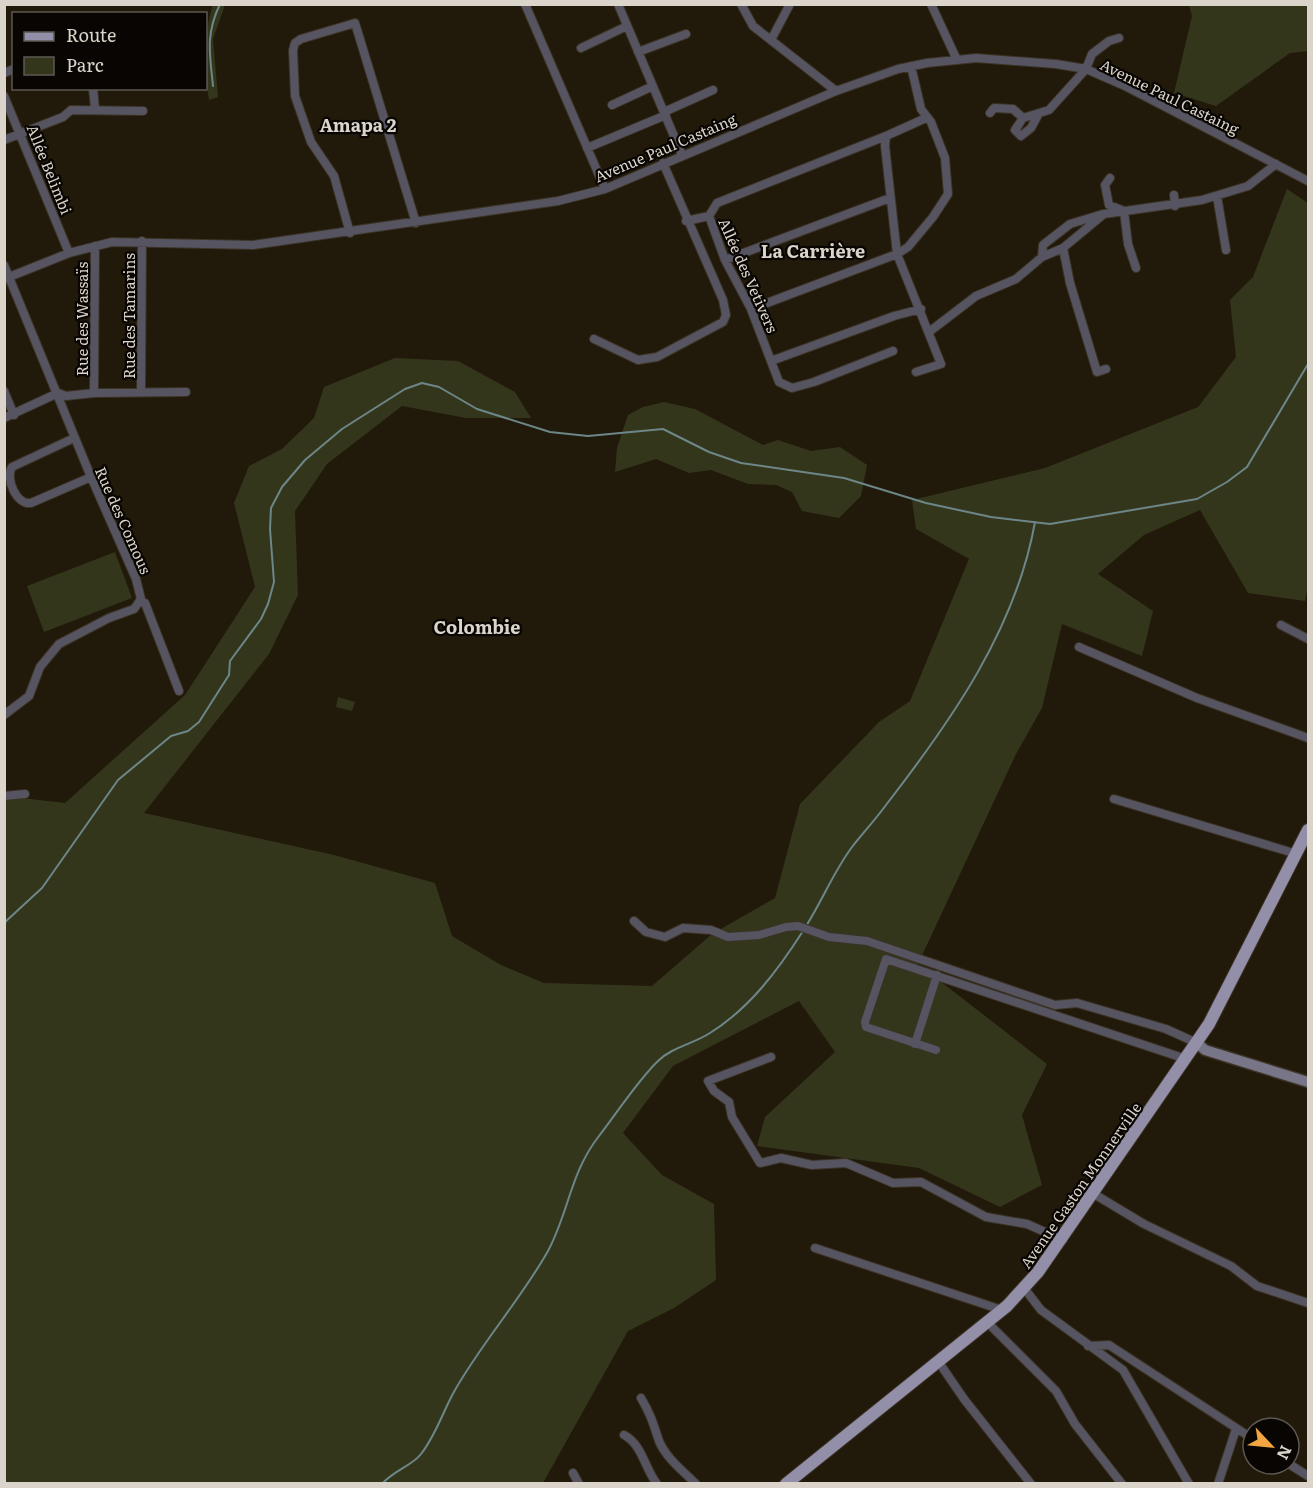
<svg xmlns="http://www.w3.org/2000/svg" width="1313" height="1488" viewBox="0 0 1313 1488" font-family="Literata,serif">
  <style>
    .green { fill: #34361c }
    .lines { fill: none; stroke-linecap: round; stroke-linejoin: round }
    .stream { stroke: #6d8688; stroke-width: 2 }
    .street-casing { stroke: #3b3325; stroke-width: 10 }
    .secondary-casing { stroke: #3b3325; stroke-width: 13 }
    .primary-casing { stroke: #3b3325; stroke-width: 14 }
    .street { stroke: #565461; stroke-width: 8 }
    .secondary { stroke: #787589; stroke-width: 10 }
    .primary { stroke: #938fa9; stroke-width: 12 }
    .labels { text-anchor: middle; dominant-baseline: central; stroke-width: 4.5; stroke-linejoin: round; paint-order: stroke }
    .street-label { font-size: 15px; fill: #dad4ca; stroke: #080502 }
    .quarter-label { font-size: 18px; font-weight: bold; fill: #dad4ca; stroke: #080502 }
  </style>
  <rect width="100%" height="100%" fill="#21190a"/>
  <path class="green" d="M213,4l12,1 -12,34 5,58 -9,3c-5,-32 -6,-64 4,-96z
    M1189,5h119v46l-18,2 -74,53 -42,-13 18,-77z
    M1287,189l21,14v383l-3,15 -57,-8 -48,-83 -56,25 -46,39 55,37 -11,45 -80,-32 -20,84 -26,46 -98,210 129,100 -25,51 20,70 -42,22 -81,-39 -162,-22 8,-29 70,-65 -36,-51 -126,65 -50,67 39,42 52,29 2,76 -42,28 -46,23 -85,152h-538l-1,-687 61,7 120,-108 70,-108 -21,-84 15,-37 33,-17 32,-31 10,-31 71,-29 63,3 57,31 16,26h-65l-64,-12 -75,58 -32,47 3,84 -29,59 -125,159 190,42 101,28 17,53 49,29 43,18 108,3 60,-52 63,-36 25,-94 79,-82 31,-21 59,-142 -53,-30 -4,-29 133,-32 153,-61 38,-50 -6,-57 23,-23z
    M664,402l31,7 68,36 15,-5 33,11 29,-4 27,18 -6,31 -22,22 -37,-7 -10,-19 -16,-7 -28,-1 -37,-14 -22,3 -33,-14 -41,13 2,-24 11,-33 15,-8z
    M115,552l17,46 -88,34 -17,-46z
    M338,697l17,5 -3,9 -16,-4z"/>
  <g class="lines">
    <path class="stream" d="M213,86c-3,-31 -8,-51 7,-82
      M4,923l38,-35 76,-108 53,-44 17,-5 11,-9 21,-33 9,-14 1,-14 31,-42 7,-15 6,-22 -4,-53 1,-21 11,-21 23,-27 37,-31 63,-40 17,-6 17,4 38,22 73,23 38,4 75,-7 46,23 32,11 103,15 82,25 65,14 59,7 147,-25 30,-17 20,-15 61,-103
      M806,926c16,-25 28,-55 46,-79 11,-14 23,-27 34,-42 65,-84 130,-176 149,-283
      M382,1484c12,-14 30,-18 39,-30 15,-19 22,-43 34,-64 28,-49 66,-91 93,-139 21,-39 22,-78 51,-115 17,-22 40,-57 59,-75 14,-14 35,-17 52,-28 40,-25 68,-63 93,-102"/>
    <g class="street-casing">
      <path id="street" d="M525,4l80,185
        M618,4l64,151
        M741,4l12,22 83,65
        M931,4l26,56
        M771,40l19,-36
        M581,48l46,-22
        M638,52l48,-18
        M4,73l10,-4
        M93,88l2,21
        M4,96l65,157
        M612,105l41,-19
        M664,112l49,-22
        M990,113l4,-5 19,1 10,9 -8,12 6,6 10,-8 7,-13
        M1023,118l26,-8 37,-41 6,-15 17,-13 10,-3
        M886,136l-169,67 -8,13 16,44 26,49 28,73 13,6 22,-6 79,-31
        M4,140l59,-23 8,-7 72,1
        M587,148l79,-33
        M1110,178l-5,7 4,20 15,6 4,33 8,24
        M1174,195l1,11
        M1217,196l9,54
        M686,221l23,-5
        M350,233l-16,-57 -23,-34 -16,-46 -2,-46 2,-7 6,-4 54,-16 61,200
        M1063,248l7,35 27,89 9,-3
        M1042,257l1,-12 27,-21 33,-10
        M725,260l165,-62
        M4,265l87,212 45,102 5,20 -7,10 -25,9 -50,26 -19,23 -11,29 -25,19
        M4,279l65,-26 43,-11 141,3 305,-44 47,-12 231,-98 62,-22 29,-6 49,-5 80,6 30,5 39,17 183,95
        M751,309l146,-55 11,-7 25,-30 15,-23 -3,-36 -14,-36 -10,-13 -10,-43
        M929,332l47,-36 40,-17 26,-22 21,-9 41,-34 98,-14 46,-14 28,-22
        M594,339l44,21 19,-3 66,-35 3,-7 -3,-15 -60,-137
        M771,361l123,-45 27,-7
        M916,372l25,-8 -44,-110 -12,-108 1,-10 40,-18
        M4,391l10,24
        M141,392l1,-151
        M94,393l1,-147
        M4,418l54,-25 8,3 28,-3 92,-1
        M74,438l-62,29c-7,11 4,38 19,36l60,-26
        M141,602l4,1 34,88
        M1281,625l27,14
        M1079,647l118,51 111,40
        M4,796l21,-2
        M1114,799l183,55
        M634,921l12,11 19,5 18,-9 28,2 17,7 31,-2 27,-8 12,-1 31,11 38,4 188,64 22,-2 89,26 31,14
        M915,1044l22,-69
        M936,1050l-70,-23 -1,-5 21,-63 300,100
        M771,1057l-63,24 6,10 15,11 3,15 28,46 21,-5 31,7 34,-2 47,20 28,-1 65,35 41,7 36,16
        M1094,1194l50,30 87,42 26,20 51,17
        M815,1248l187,62
        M1024,1288l17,22 82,60 66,114
        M987,1322l69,69 19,33 47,60
        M1088,1346l21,-1 144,94
        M938,1361l26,38 67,85
        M641,1398c10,17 12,25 18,43 7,17 24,30 37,43
        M624,1435c18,9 21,34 33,49
        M1289,1464l19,12
        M573,1473l6,11
        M1218,1484l18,-55"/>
    </g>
    <g class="secondary-casing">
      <path id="secondary" d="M1197,1043l8,7 103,32"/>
    </g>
    <g class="primary-casing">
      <path id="primary" d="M786,1484l221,-178 31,-34 171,-248 99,-194"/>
    </g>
    <use href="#street" class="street"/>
    <use href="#secondary" class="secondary"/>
    <use href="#primary" class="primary"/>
  </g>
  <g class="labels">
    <g class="street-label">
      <text transform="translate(1170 96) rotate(26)">Avenue Paul Castaing</text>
      <text transform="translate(665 147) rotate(-23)">Avenue Paul Castaing</text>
      <text transform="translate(50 169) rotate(68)">Allée Belimbi</text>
      <text transform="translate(749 275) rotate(66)">Allée des Vetivers</text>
      <text transform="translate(128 316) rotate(-90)">Rue des Tamarins</text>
      <text transform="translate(81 319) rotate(-90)">Rue des Wassaïs</text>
      <text transform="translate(124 520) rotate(66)">Rue des Comous</text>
      <text transform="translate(1080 1185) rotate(-55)">Avenue Gaston Monnerville</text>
    </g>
    <g class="quarter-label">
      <text x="358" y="124">Amapa 2</text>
      <text x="813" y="250">La Carrière</text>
      <text x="477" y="626">Colombie</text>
    </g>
  </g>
  <rect width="1313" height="1488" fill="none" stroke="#dad4ca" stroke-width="12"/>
  <rect x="12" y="12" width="195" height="78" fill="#080502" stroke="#5c5852" stroke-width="1.5"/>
  <rect x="24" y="32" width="30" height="9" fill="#938fa9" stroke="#5c5852" stroke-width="1.5"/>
  <text x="66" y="42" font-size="18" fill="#dad4ca">Route</text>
  <rect x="24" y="57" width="30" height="18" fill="#34361c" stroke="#5c5852" stroke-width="1.5"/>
  <text x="66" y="72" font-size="18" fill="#dad4ca">Parc</text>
  <g transform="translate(1271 1446) rotate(116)"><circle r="28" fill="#080502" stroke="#5c5852" stroke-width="1.5"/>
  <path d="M0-4.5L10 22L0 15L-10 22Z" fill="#f2a541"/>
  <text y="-9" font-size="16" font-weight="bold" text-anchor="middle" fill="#dad4ca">N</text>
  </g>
</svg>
